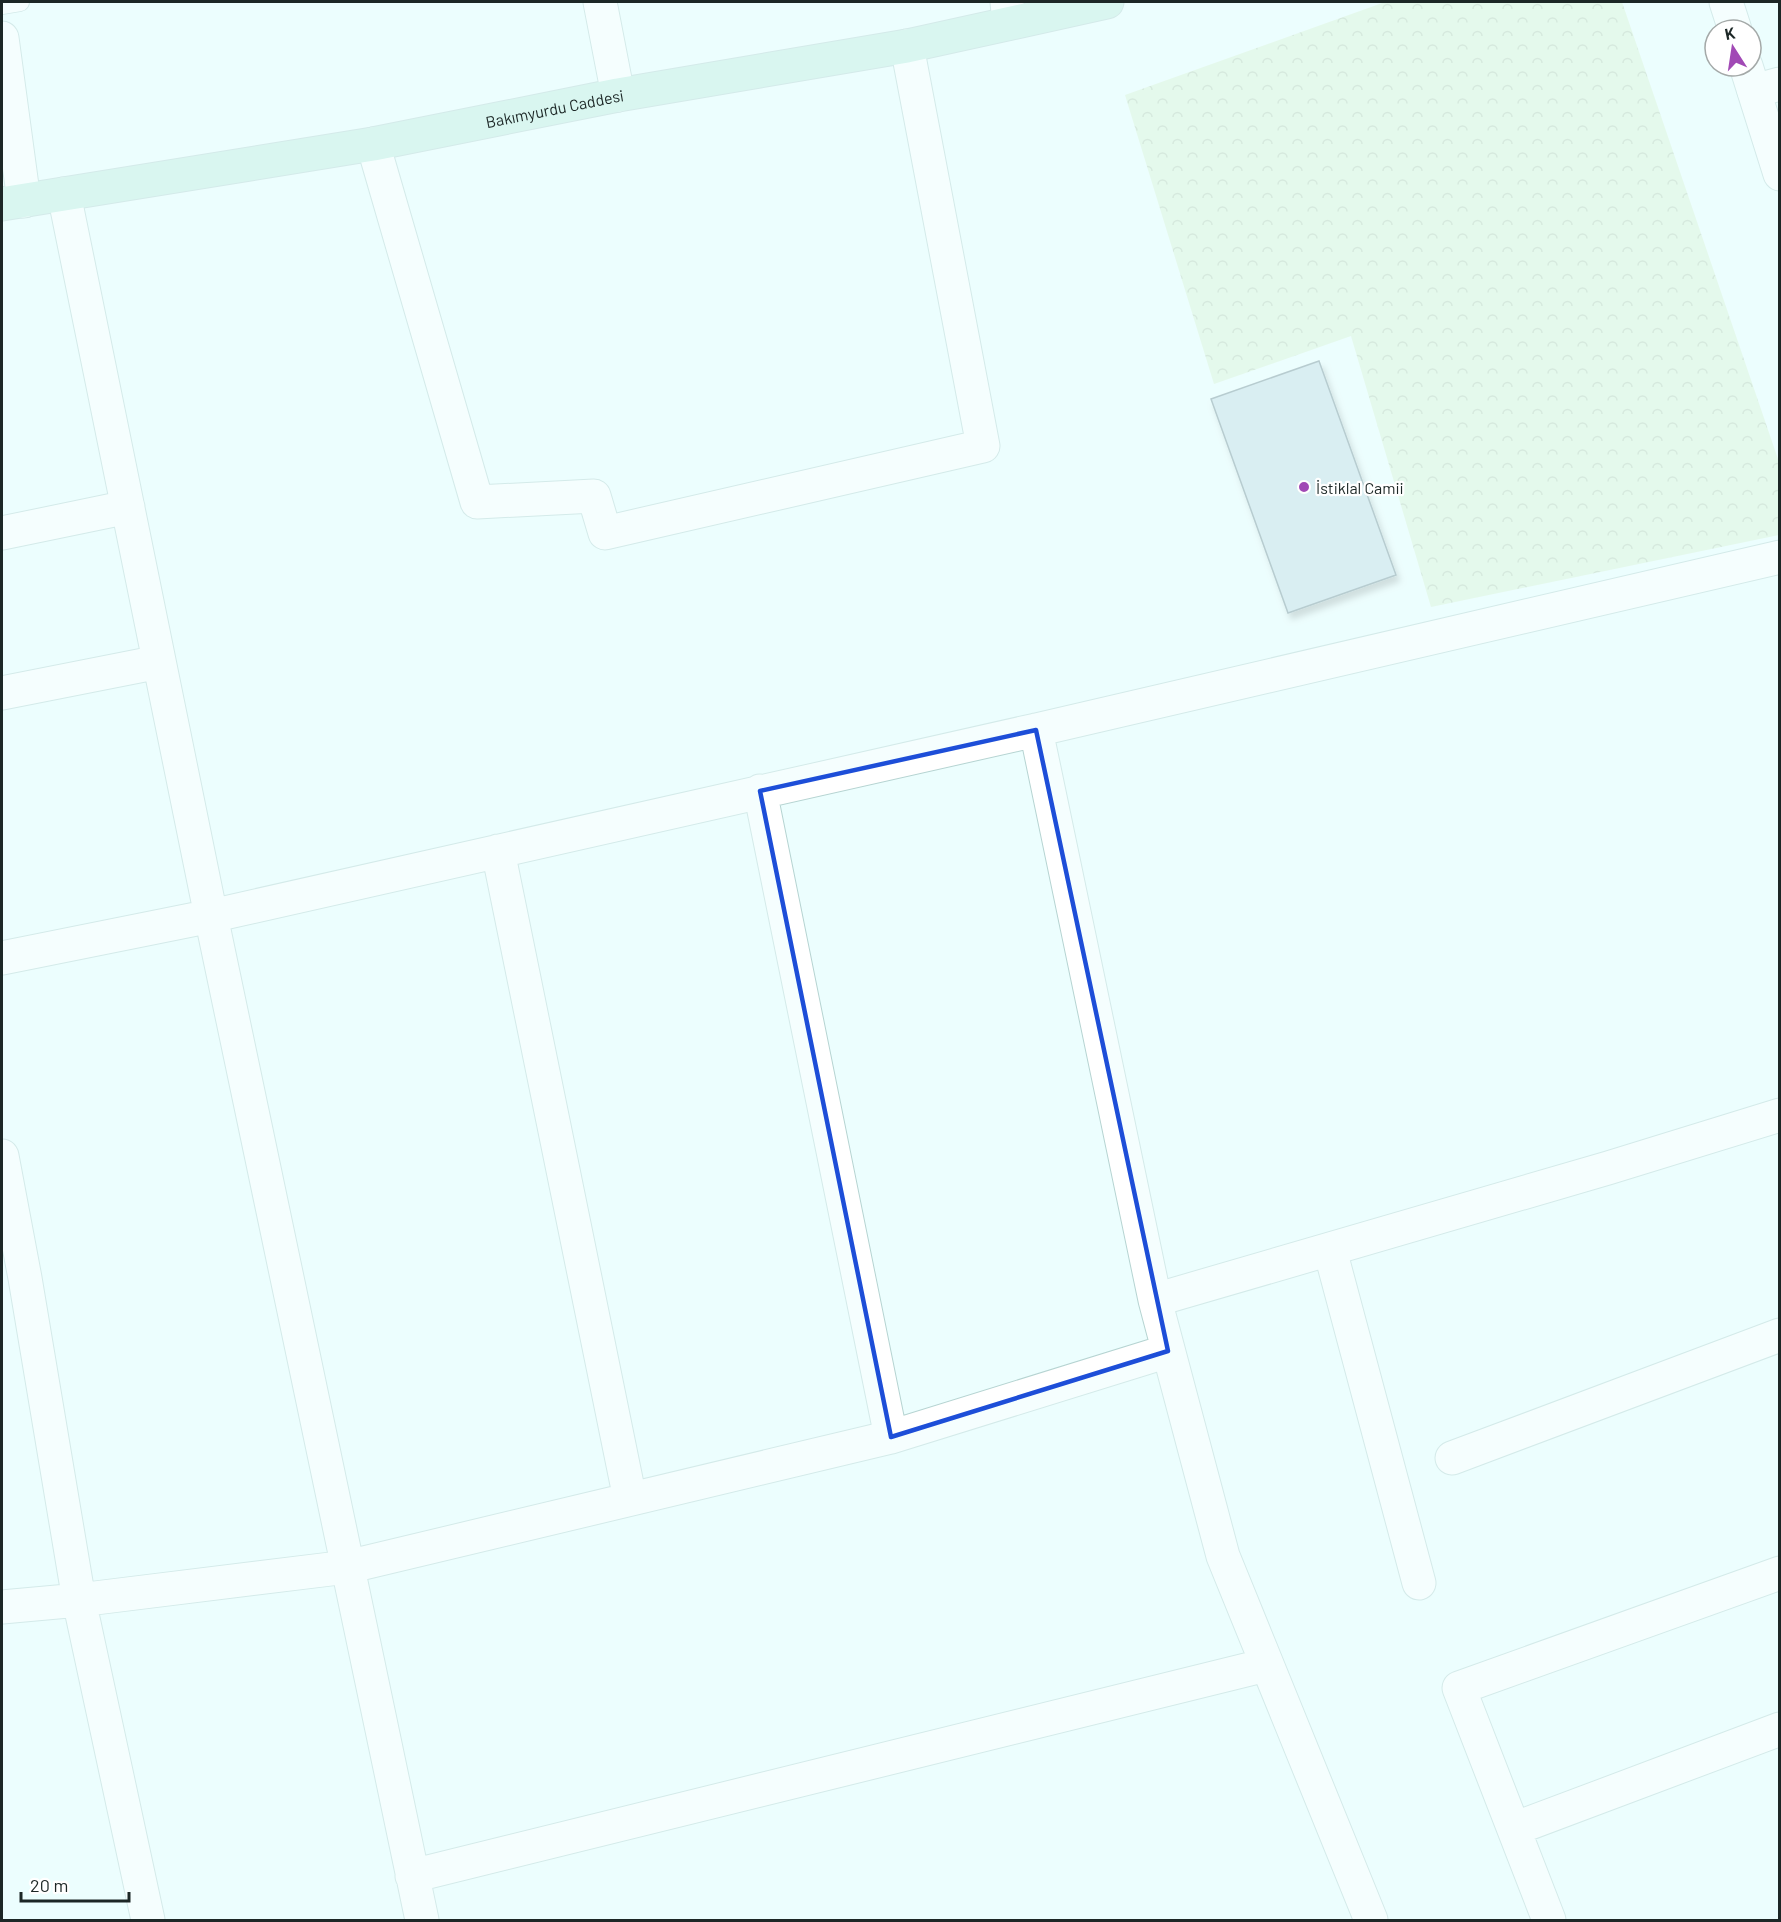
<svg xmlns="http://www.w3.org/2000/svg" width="1781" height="1922" viewBox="0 0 1781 1922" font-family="Barlow,sans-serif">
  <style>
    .park { fill: url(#park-crowns) }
    .building { fill: #c0dbe4; stroke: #779199; stroke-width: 1.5; filter: url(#shadow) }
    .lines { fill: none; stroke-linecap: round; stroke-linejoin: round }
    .service-casing { stroke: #b6d4d2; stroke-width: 20 }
    .minor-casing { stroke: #b6d4d2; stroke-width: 35 }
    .tertiary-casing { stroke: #b6d4d2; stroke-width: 35 }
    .secondary-casing { stroke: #b6d4d2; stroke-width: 35 }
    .service { stroke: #fff; stroke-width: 18 }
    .minor { stroke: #fff; stroke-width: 33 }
    .tertiary { stroke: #fff; stroke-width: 33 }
    .secondary { stroke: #c1ede0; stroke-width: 33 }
    .marked { fill: none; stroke: #1d4ed8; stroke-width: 4.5; stroke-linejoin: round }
    .poi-dot { fill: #a149b5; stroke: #fff; stroke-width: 2 }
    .labels { text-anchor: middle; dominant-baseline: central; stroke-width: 4.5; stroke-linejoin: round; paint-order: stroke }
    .street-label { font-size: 16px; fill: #1c2726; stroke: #fff }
    .poi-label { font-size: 16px; fill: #1c2726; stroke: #fff; text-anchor: start }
  </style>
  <defs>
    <pattern id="park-crowns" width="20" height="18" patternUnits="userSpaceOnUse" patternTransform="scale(1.5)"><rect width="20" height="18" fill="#daf4d7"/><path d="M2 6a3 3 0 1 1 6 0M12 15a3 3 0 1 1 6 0" fill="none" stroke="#bad1b8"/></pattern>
    <filter id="shadow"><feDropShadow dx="3.5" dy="6" stdDeviation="3" flood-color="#0004"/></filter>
  </defs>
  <rect width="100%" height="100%" fill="#ecfefe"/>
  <path class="park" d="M1385,2h237l157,460v73l-348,72 -80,-271 -137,48 -89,-289z"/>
  <path class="building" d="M1319,361l77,214 -108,38 -77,-214z"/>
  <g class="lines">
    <g class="service-casing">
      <path id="service" d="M2,5l18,-3"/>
    </g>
    <g class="minor-casing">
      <path id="minor" d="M600,2l18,93
        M1007,2l2,21
        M2,38l22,163
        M1754,91l26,-7
        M373,144l104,358 117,-6 11,37 378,-87 -76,-400
        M64,194l147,722 211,1004
        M2,533l126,-26
        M2,693l157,-31
        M1036,730l119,570 68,256 148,364
        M760,791l131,646
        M498,851l132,648
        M2,958l209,-42 825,-186 744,-173
        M2,1156l23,122 54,322 69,320
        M1330,1250l89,333
        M1155,1300l453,-132 172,-53
        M1452,1458l328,-123
        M2,1607l77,-7 268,-33 544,-130 277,-86
        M1514,1829l266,-100
        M412,1876l854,-211
        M1549,1920l-90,-232 321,-115"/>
    </g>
    <g class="tertiary-casing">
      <path id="tertiary" d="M1726,2l9,28
        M1746,66l34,108"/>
    </g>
    <g class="secondary-casing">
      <g id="secondary">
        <path id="s1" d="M2,204l371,-60 245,-49 289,-49 200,-44"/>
      </g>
    </g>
    <use href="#service" class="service"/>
    <use href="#minor" class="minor"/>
    <use href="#tertiary" class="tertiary"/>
    <use href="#secondary" class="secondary"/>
  </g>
  <path d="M0 0H1781V1922H0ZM1036,730l132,621 -277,86 -131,-646z" fill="#ecfefe" fill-opacity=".55" fill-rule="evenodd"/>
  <path class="marked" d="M1036,730l132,621 -277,86 -131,-646z"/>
  <circle class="poi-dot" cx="1304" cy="487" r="6"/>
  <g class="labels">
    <g class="street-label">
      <text stroke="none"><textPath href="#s1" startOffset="561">Bakımyurdu Caddesi</textPath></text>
    </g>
    <g class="poi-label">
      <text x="1316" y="487">İstiklal Camii</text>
    </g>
  </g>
  <rect width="1781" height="1922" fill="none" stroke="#1c2726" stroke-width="6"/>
  <g transform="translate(1733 48) rotate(348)"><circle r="28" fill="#ffffff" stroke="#a4a9a8" stroke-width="1.5"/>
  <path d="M0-4.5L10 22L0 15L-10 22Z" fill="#a149b5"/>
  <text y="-9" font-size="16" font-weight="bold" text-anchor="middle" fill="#1c2726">K</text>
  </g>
  <path d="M21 1892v9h108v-9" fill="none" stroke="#1c2726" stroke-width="3"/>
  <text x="30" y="1892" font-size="18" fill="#1c2726" stroke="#ffffff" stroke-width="4.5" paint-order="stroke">20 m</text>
</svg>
